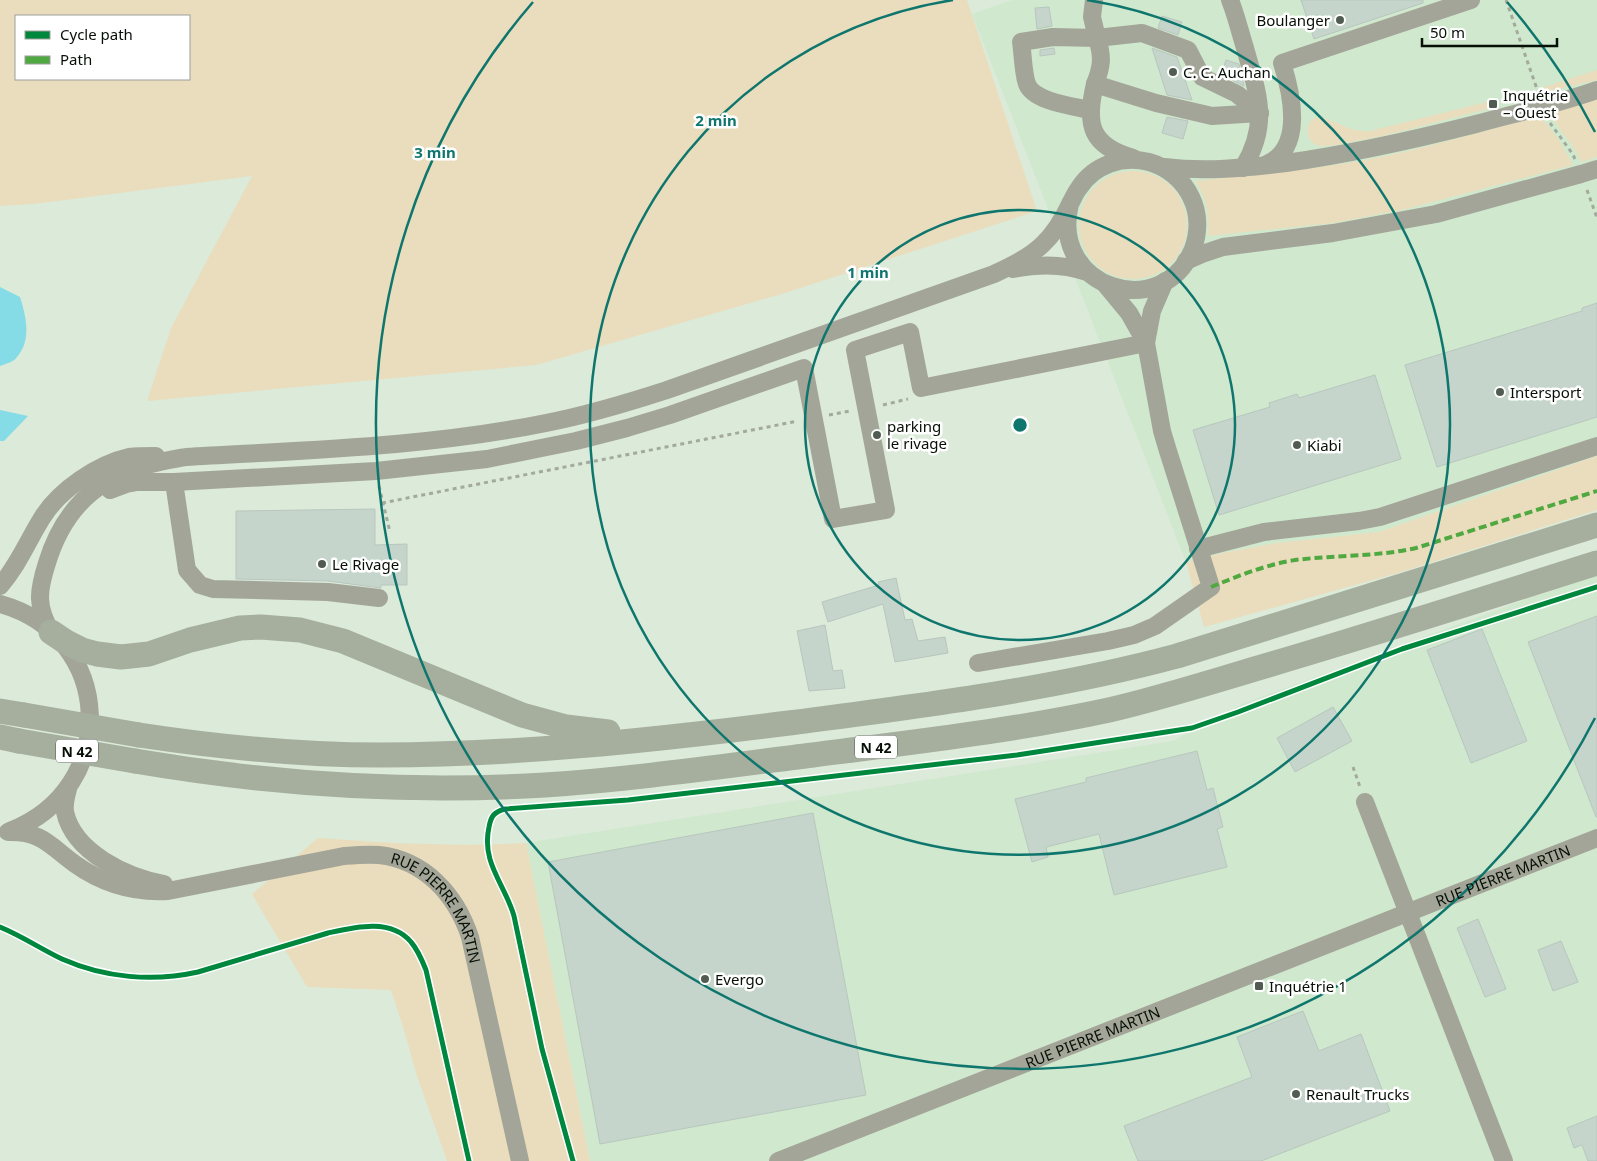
<svg xmlns="http://www.w3.org/2000/svg" width="1597" height="1161" viewBox="0 0 1597 1161" font-family="'Noto Sans',sans-serif">
  <style>
    .built { fill: #d0e8cd }
    .green { fill: #eaddbd; fill-rule: evenodd }
    .water { fill: #85dbe6 }
    .building { fill: #c5d5cb; stroke: #b8c7be }
    .lines { fill: none; stroke-linecap: round; stroke-linejoin: round }
    .path { stroke: #a4a99d; stroke-width: 3; stroke-dasharray: 4 4; stroke-linecap: butt }
    .minor { stroke: #a3a598; stroke-width: 18 }
    .highway { stroke: #a6ae9d; stroke-width: 25 }
    .highway-bridge { stroke: #a6ae9d; stroke-width: 25 }
    .quiet { stroke: #50a840; stroke-width: 4; stroke-dasharray: 8 4; stroke-linecap: butt }
    .cycleway-casing { stroke: #fff; stroke-width: 8 }
    .cycleway { stroke: #00873e; stroke-width: 5 }
    .ring { fill: none; stroke: #0f766e; stroke-width: 2.5 }
    .poi-dot { fill: #515c50; stroke: #fff; stroke-width: 2 }
    .labels { text-anchor: middle; dominant-baseline: central; stroke-width: 5; stroke-linejoin: round; paint-order: stroke }
    .shield { fill: #fff; stroke: #515851; stroke-width: 1 }
    .shield-label { font-size: 14px; font-weight: bold; fill: #071006 }
    .poi-label { font-size: 15px; fill: #071006; stroke: #fff; text-anchor: start }
    .street-label { font-size: 15px; fill: #071006; stroke: #fff }
    .centre { fill: #0f766e; stroke: #fff; stroke-width: 2.5 }
    .ring-label { font-size: 15px; text-anchor: middle; font-weight: bold; fill: #0f766e; stroke: #fff; stroke-width: 5; stroke-linejoin: round; paint-order: stroke }
  </style>
  <rect width="100%" height="100%" fill="#dbead9"/>
  <path class="built" d="M1012,0h585v456l-218,76 -103,11 -53,10 -37,9 -214,-548z
    M1597,573v588h-1007l-64,-318 647,-102 69,-37z"/>
  <path class="green" d="M0,0h967l70,211 -252,82 -249,72 -389,36 24,-73 81,-152 -218,28 -34,2zM16,16h173v63h-173z
    M1597,70v10l-52,12 -1,-5z
    M1597,99v58l-16,5c-7,-19 -23,-31 -31,-49z
    M1487,102l1,7c-42,10 -84,23 -126,31 -13,2 -26,6 -38,6 -21,1 -21,-28 -5,-29 5,0 26,10 32,12 6,2 13,2 19,2z
    M1540,116l19,24 14,25 -167,44 -73,14 -125,13c2,-21 -1,-38 -13,-55 62,-6 124,-12 186,-24 53,-11 106,-27 159,-41z
    M1079 225a54 54 0 1 1 108 0a54 54 0 1 1-108 0Z
    M1597,456v54l-199,63 -194,54 -18,-65 37,-9 53,-10 103,-11z
    M318,838c69,5 139,9 208,5l64,318h-143l-30,-85 -13,-46 -13,-40 -84,-3 -55,-93z"/>
  <path class="water" d="M0,287l20,10c6,19 12,43 -3,60 -3,5 -12,7 -17,9z
    M0,410l28,6 -24,25h-4z"/>
  <path class="building" d="M1301,0h122v3l-109,36z
    M1049,7l3,19 -15,3 -2,-21z
    M1162,16l20,6 -4,13 -20,-7z
    M1054,48l1,6 -15,2v-6z
    M1152,48l25,9 15,43 -25,-5z
    M1226,60l13,4 5,22 -23,-11z
    M1167,117l21,4 -5,18 -21,-6z
    M1597,303v114l-160,50 -32,-102 177,-54v-3z
    M1375,375l26,84 -182,56 -26,-85 77,-23 -1,-4 28,-9 2,4z
    M375,509v36l32,-1v41h-26v3l-53,-7 -92,-2v-68z
    M896,578l9,42 7,-1 6,22 27,-4 3,16 -53,9 -12,-58 -55,18 -6,-20 57,-17 -1,-3z
    M1597,616v201h-1l-68,-175z
    M825,625l8,46 9,-1 3,18 -36,3 -12,-60z
    M1482,629l45,112 -56,22 -44,-113z
    M1333,707l19,34 -57,31 -18,-34z
    M1197,751l10,39 6,-2 10,39 -6,2 10,38 -113,28 -15,-61 -53,13 2,10 -16,5 -17,-63 71,-17v-4z
    M813,813l53,282 -266,49 -52,-282z
    M1478,919l28,70 -21,8 -28,-69z
    M1561,941l17,41 -25,9 -15,-41z
    M1303,1011l16,40 42,-17 29,77 -129,50h-123l-14,-35 128,-49 -15,-40z
    M1597,1116v45h-9l-6,-16 -8,3 -7,-20z"/>
  <g class="lines">
    <path class="path" d="M1506,0l32,92
      M1550,123l22,30 3,6
      M1587,190l10,28
      M883,405l25,-6
      M829,415l21,-4
      M379,486l11,46
      M382,503l416,-82
      M1353,767l7,20"/>
    <g class="minor">
      <path d="M1230,0c6,15 10,32 15,48 13,47 25,75 -2,120"/>
      <path d="M1095,84c7,-18 8,-27 2,-46l45,-5 46,17 14,27 35,17 23,19"/>
      <path d="M1090,110c-17,-4 -56,-8 -63,-26 -4,-11 -4,-30 -6,-42l32,-5 44,1 -5,-21 2,-17"/>
      <path d="M1133,158c-42,-12 -48,-33 -38,-74l61,19 56,13 48,-3"/>
      <path d="M1267,164c37,-16 25,-70 15,-101l189,-63"/>
      <path d="M1164,167c41,5 81,1 122,-4 64,-9 127,-23 190,-39 40,-11 82,-20 121,-34"/>
      <path d="M1186,261l16,-7 21,-7 110,-14 103,-19 145,-40 16,-5"/>
      <path d="M1013,269c25,-5 49,-6 74,3"/>
      <path d="M1146,343l6,-32 13,-30"/>
      <path d="M174,482l13,88 13,15 13,4 115,3 51,6"/>
      <path d="M110,490l16,-6 11,-2h37l202,-11 111,-12 89,-18 51,-13 43,-13 134,-47 29,151 53,-9 -31,-160 55,-18 11,56 225,-45"/>
      <path d="M1198,549l66,-17 95,-11 21,-4 217,-71"/>
      <path d="M0,586c19,-22 27,-44 42,-68 17,-28 56,-54 87,-61 9,-1 18,-1 27,-1"/>
      <path d="M0,604c115,32 121,184 10,227"/>
      <path d="M51,632c-15,-26 -13,-41 -4,-69 14,-46 41,-78 87,-94 17,-6 35,-9 52,-12 120,-7 242,-10 360,-34 41,-8 81,-20 121,-33l327,-116c17,-8 34,-16 48,-29 12,-11 21,-26 28,-41 3,-5 5,-11 9,-16 15,-23 43,-33 70,-26 18,5 34,18 42,35 8,16 8,35 2,52 -31,75 -144,39 -123,-45"/>
      <path d="M978,663l130,-22 26,-6 21,-9 56,-39 -43,-136 -6,-20 -16,-88 -17,-30 -24,-29"/>
      <path d="M68,789c-2,7 -4,16 -3,23 9,41 62,65 99,72"/>
      <path d="M1365,802l139,359"/>
      <path id="s1" d="M8,832c34,-1 42,14 67,32 28,20 59,29 93,27l176,-35c12,-1 23,-2 35,-1 46,5 77,40 91,82l50,224"/>
      <path id="s2" d="M778,1161l819,-323"/>
    </g>
    <path class="highway" d="M51,632l15,10 16,8 15,4 24,3 28,-3 41,-14 50,-12 21,-1 39,3 43,11 179,74 44,12 42,5
      M0,711l24,4
      M139,735c79,12 160,20 241,20 137,0 273,-15 409,-32 130,-17 261,-33 388,-67l420,-131
      M0,737l19,4
      M135,761c134,23 273,32 410,24 90,-6 179,-19 268,-30 99,-13 199,-24 296,-45 56,-13 111,-31 166,-47 108,-32 215,-66 322,-100"/>
    <path class="highway-bridge" d="M24,715l115,20
      M19,741l116,20"/>
    <path class="quiet" d="M1211,587c27,-11 54,-22 84,-27 40,-5 81,-3 121,-12l181,-57"/>
    <g class="cycleway-casing">
      <path id="cycleway" d="M0,927c22,9 41,22 62,32 43,19 91,23 136,13l130,-39c27,-6 63,-15 83,9 7,8 11,18 15,28l43,191
        M573,1161l-31,-112 -28,-133c-9,-32 -33,-53 -25,-89 2,-11 5,-15 16,-18l123,-9 389,-45 175,-27 46,-16 164,-63 195,-62"/>
    </g>
    <use href="#cycleway" class="cycleway"/>
  </g>
  <g class="ring">
    <circle cx="1020" cy="425" r="215"/>
    <path d="M1087 0A430 430 0 1 1 953 0"/>
    <path d="M1595 718A645 645 0 1 1 533 2M1507 2A645 645 0 0 1 1595 132"/>
  </g>
  <g class="poi-dot">
    <circle cx="1340" cy="20" r="5"/>
    <circle cx="1173" cy="72" r="5"/>
    <rect x="1488" y="99" width="10" height="10" rx="2.5"/>
    <circle cx="1500" cy="392" r="5"/>
    <circle cx="877" cy="435" r="5"/>
    <circle cx="1297" cy="445" r="5"/>
    <circle cx="322" cy="564" r="5"/>
    <circle cx="705" cy="979" r="5"/>
    <rect x="1254" y="981" width="10" height="10" rx="2.5"/>
    <circle cx="1296" cy="1094" r="5"/>
  </g>
  <g class="labels">
    <g class="shield">
      <rect x="855" y="735.5" width="42" height="23" rx="4"/>
      <rect x="56" y="739.5" width="42" height="23" rx="4"/>
    </g>
    <g class="shield-label">
      <text x="876" y="747">N 42</text>
      <text x="77" y="751">N 42</text>
    </g>
    <g class="poi-label">
      <text x="1330" y="20" text-anchor="end">Boulanger</text>
      <text x="1183" y="72">C. C. Auchan</text>
      <text x="1503" y="95">Inquétrie<tspan x="1503" dy="17">– Ouest</tspan></text>
      <text x="1510" y="392">Intersport</text>
      <text x="887" y="426">parking<tspan x="887" dy="17">le rivage</tspan></text>
      <text x="1307" y="445">Kiabi</text>
      <text x="332" y="564">Le Rivage</text>
      <text x="715" y="979">Evergo</text>
      <text x="1269" y="986">Inquétrie 1</text>
      <text x="1306" y="1094">Renault Trucks</text>
    </g>
    <g class="street-label">
      <text stroke="none"><textPath href="#s2" startOffset="779">RUE PIERRE MARTIN</textPath></text>
      <text stroke="none"><textPath href="#s1" startOffset="474">RUE PIERRE MARTIN</textPath></text>
      <text stroke="none"><textPath href="#s2" startOffset="338">RUE PIERRE MARTIN</textPath></text>
    </g>
  </g>
  <circle cx="1020" cy="425" r="8" class="centre"/>
  <g class="ring-label">
    <text x="716" y="126">2 min</text>
    <text x="435" y="158">3 min</text>
    <text x="868" y="278">1 min</text>
  </g>
  <rect x="15" y="15" width="175" height="65" fill="#ffffff" stroke="#9c9f9b"/>
  <rect x="25" y="31" width="25" height="8" fill="#00873e" stroke="#9c9f9b"/>
  <text x="60" y="40" font-size="15" fill="#071006">Cycle path</text>
  <rect x="25" y="56" width="25" height="8" fill="#50a840" stroke="#9c9f9b"/>
  <text x="60" y="65" font-size="15" fill="#071006">Path</text>
  <path d="M1422 38v8h135v-8" fill="none" stroke="#071006" stroke-width="2.5"/>
  <text x="1430" y="38" font-size="15" fill="#071006" stroke="#ffffff" stroke-width="4" paint-order="stroke">50 m</text>
</svg>
